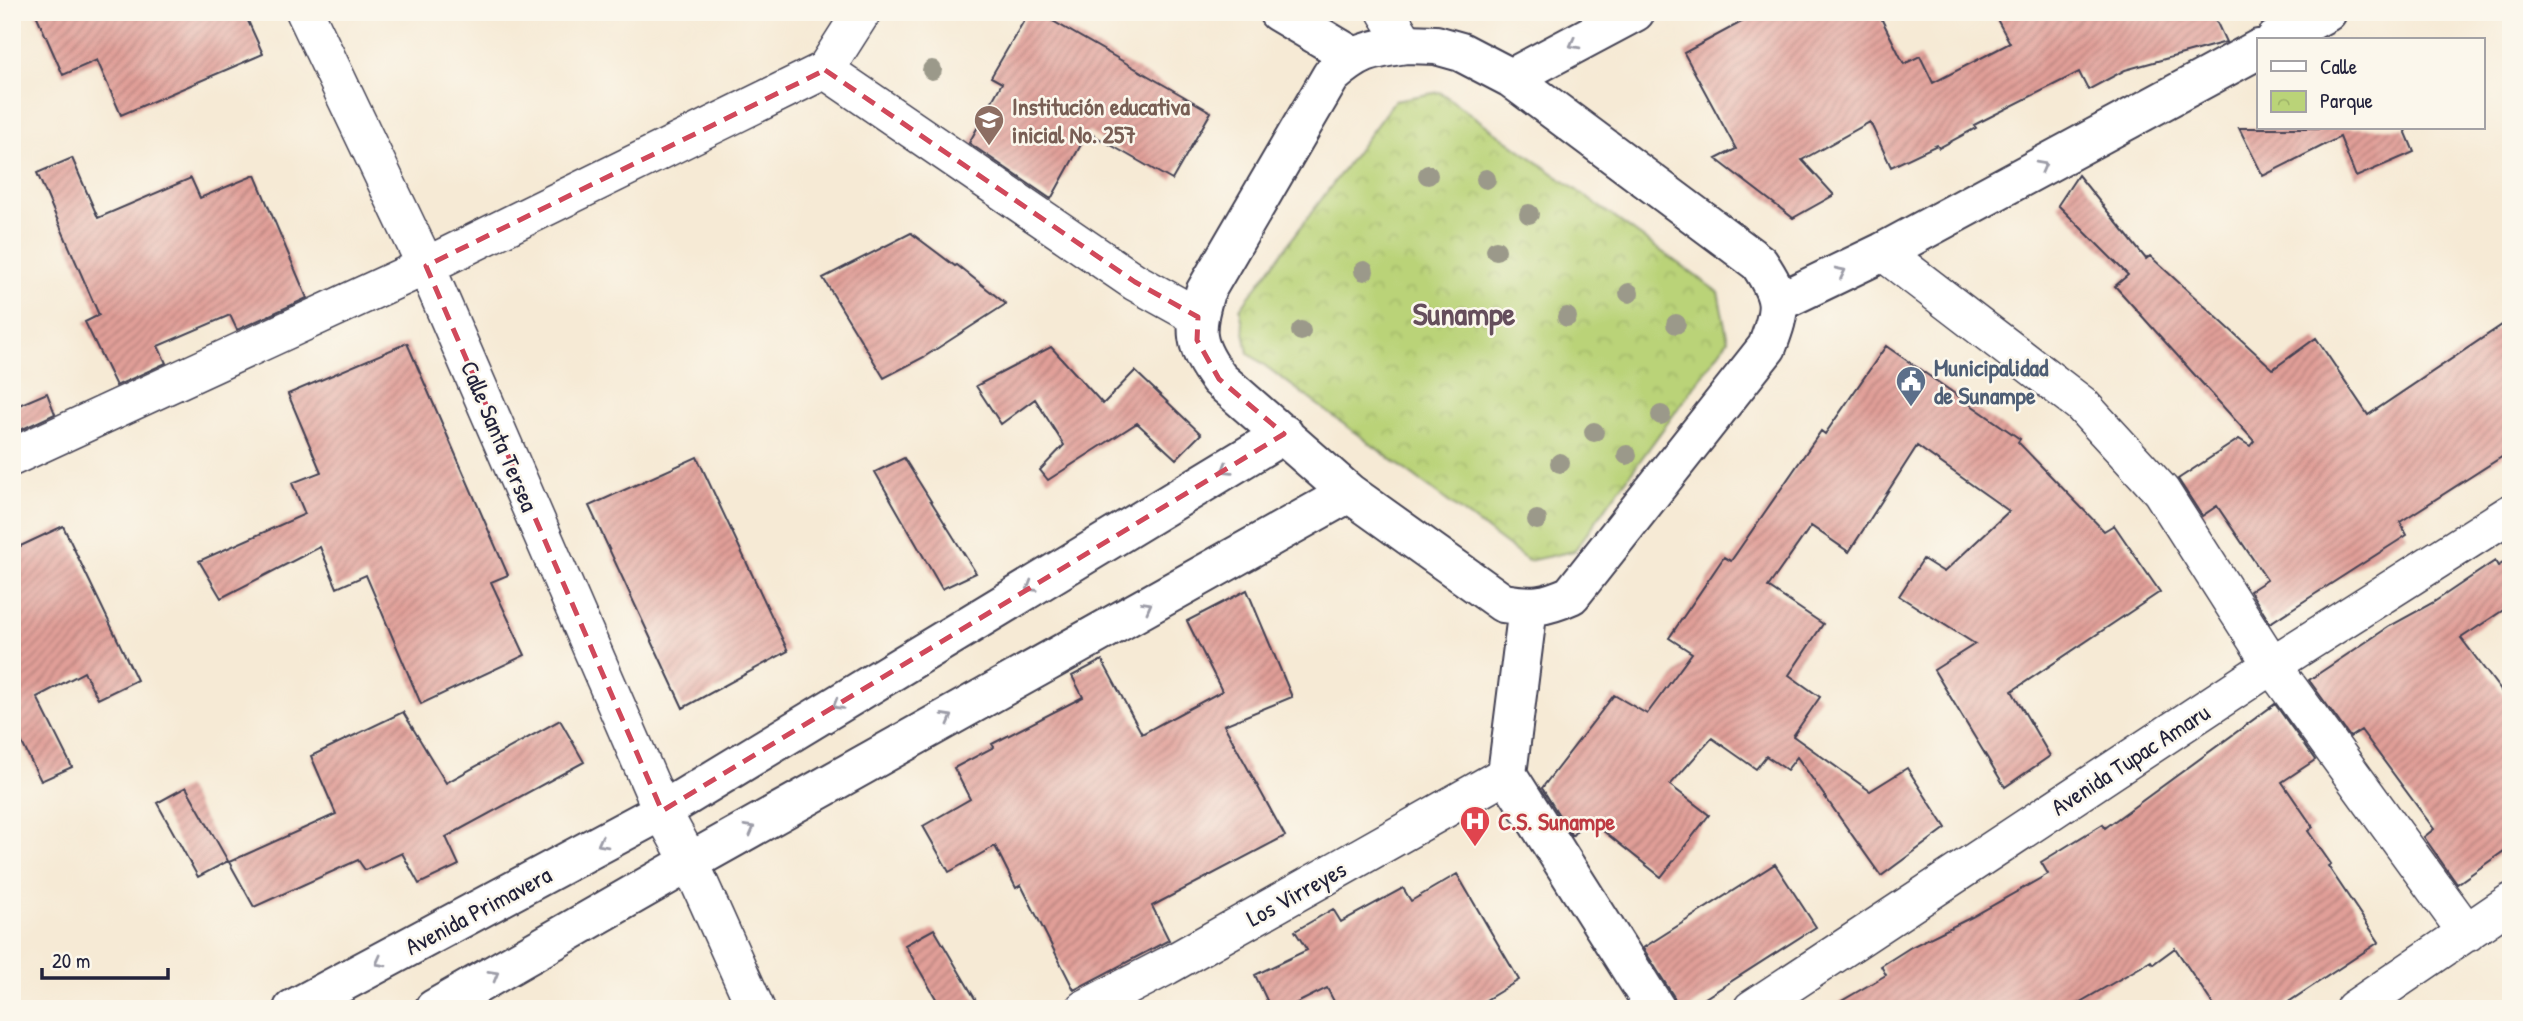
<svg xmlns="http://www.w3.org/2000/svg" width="2523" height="1021" viewBox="0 0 2523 1021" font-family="'Patrick Hand',sans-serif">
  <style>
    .park { fill: url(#park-crowns); stroke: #6e7a5a; stroke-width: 2 }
    .building { fill: url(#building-hatch) }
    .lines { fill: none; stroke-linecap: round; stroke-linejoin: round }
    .street-casing { stroke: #424052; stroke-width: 40 }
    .secondary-casing { stroke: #424052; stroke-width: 42 }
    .street { stroke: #fff; stroke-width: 37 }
    .secondary { stroke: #fff; stroke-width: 38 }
    .tree { fill: #9b998a }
    .oneway { stroke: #9c9ca7 }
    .marked { fill: none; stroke: #d1495b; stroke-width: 5; stroke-dasharray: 14 9; stroke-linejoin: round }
    .labels { text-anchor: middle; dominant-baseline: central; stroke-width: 5; stroke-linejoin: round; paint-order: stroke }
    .education-label { font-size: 24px; font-weight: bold; fill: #785e54; stroke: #fbf7ec; text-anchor: start }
    .service-label { font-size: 24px; font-weight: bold; fill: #4e5e75; stroke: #fbf7ec; text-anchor: start }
    .street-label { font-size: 24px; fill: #22223b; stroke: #fbf7ec }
    .health-label { font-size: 24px; font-weight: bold; fill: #be3a42; stroke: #fbf7ec; text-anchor: start }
    .district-label { font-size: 32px; font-weight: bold; fill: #654e5c; stroke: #fbf7ec }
  </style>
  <defs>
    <pattern id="park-crowns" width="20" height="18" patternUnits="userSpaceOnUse" patternTransform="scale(1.75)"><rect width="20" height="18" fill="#bad378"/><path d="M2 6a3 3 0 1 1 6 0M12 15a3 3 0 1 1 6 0" fill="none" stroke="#a0b569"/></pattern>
    <pattern id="building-hatch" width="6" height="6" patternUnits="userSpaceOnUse" patternTransform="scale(1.75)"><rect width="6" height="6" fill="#e19f98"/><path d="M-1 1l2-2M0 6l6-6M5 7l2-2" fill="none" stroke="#b6817d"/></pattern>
  </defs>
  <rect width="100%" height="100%" fill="#fbf7ec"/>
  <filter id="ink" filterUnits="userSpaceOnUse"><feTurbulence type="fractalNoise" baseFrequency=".0143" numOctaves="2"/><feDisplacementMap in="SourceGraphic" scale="14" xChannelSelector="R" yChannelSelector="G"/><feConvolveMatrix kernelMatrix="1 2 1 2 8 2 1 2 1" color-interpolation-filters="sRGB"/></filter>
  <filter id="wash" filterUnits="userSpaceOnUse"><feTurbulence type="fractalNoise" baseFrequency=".00686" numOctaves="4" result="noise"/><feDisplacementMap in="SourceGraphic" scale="28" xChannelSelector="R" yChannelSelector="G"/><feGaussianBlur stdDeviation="1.57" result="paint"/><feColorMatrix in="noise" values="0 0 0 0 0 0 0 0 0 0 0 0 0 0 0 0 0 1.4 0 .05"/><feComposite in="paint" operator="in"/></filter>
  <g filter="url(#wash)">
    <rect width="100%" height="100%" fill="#f6ead5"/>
    <path class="park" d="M1440,92l278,200 10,48 -154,211 -46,10 -280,-208 -8,-44 155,-209z"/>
    <g id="blocks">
      <path class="building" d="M35,12h209l19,42 -142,61 -24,-55 -34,15z
        M1029,12h8l174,100 -39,68 -84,-48 -37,67 -82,-56 33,-60 -11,-6z
        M1760,12h118l26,52 16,-8 13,27 77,-40 -17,-31h219l14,30 -101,28 -37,20 -9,-18 -105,53 2,3 -37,20 -2,-3 -46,22 -21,-45 -68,38 32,35 -41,23 -77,-59 20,-10 -52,-96z
        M2239,128h165l10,24 -58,25 -16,-40 -77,39z
        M72,158l26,60 93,-40 9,20 55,-23 52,123 -70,32 -7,-15 -72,31 8,17 -50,23 -31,-64 14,-7 -62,-142z
        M2078,175l68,84 4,-3 123,113 43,-31 52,77 143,-96v132l-111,71 7,13 -137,88 -20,-32 17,-11 -50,-74 -15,10 -24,-37 61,-40 11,7 4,-5 -139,-155 13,-11 -70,-70z
        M911,233l44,33 2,-1 49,39 -82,53 -40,21 -61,-100z
        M407,343l101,232 -17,7 34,73 -104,49 -55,-129 -29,13 -17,-41 -99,51 -22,-37 106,-47 -13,-31 29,-11 -33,-78z
        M1886,346l134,93 -2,3 86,89 10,-6 46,67 -148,99 38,65 -45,31 -71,-117 41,-26 -76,-48 24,-37 21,13 65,-61 -92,-65 -68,106 -38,-26 -43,61 55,37 -34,51 31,22 -27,39 77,55 37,-23 39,60 -65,48 -84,-119 -10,13 -21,-14 -10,13 -44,-31 -42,47 39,30 -48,62 -74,-59 -15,18 -30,-48 72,-93 33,19 45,-61 -23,-15 55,-81 7,4 90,-130 4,3z
        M1051,347l52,57 32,-33 66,63 -25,25 -39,-36 -89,57 -8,-10 24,-25 -29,-46 -34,25 -25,-38z
        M47,393l8,21 -43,20v-26z
        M697,457l91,194 -105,57 -94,-202z
        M904,458l72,115 -34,16 -67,-117z
        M63,526l74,154 -39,19 -14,-27 -47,25 35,70 -31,14 -29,-58v-173z
        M2511,558v47l-50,33 50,66v142l-54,38 -33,-47 10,-8 -73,-99 -11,7 -41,-57 81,-54 44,-24 61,-41 3,5z
        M1247,590l45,107 -68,28 61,111 -133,70 17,34 -95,50 -53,-105 -5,3 -21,-42 -46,26 -26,-46 47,-27 -16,-31 40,-21 -2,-3 91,-47 -11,-21 30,-16 40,74 80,-43 -35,-70z
        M2275,704l40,56 -33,22 31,45 -5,4 23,33 -3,2 51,76 -101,67h-62l-41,-61 -22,16 -2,-3 -83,48h-240l58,-34 -5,-9 30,-19 61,-30 76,-43 -7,-12 62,-38 2,4z
        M403,712l43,71 114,-63 24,42 -138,75 13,28 -40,19 -17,-31 -37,17 -7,-10 -104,47 -25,-45 107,-48 -25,-58z
        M186,787l42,74 -30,16 -41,-74z
        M1775,864l41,63 -128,82h-10l-4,-12 -31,-49z
        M1457,874l62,106 -48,29h-133l-11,-21 -42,21h-14l-16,-34 52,-25 -12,-19 38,-22 8,13 62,-34 8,13z
        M934,929l47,80h-39l-37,-64z"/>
    </g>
  </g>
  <g filter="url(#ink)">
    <use href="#blocks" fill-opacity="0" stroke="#424052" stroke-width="2"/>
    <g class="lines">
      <g class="street-casing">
        <path id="street" d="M305,12l121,254 236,545 28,51 66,147
          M1386,12l20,32
          M825,70l310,212 63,35
          M1883,252l198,152 80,87 111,174 195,268
          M12,457l414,-191 399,-196 37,-58
          M1084,1009l83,-43 340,-192
          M1752,1009l520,-344 239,-152
          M2354,1009l157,-107"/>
      </g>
      <g class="secondary-casing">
        <path id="secondary" d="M1278,12l76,45
          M2275,40l52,-28
          M1406,44l30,1 25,7 50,26 248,185c24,36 23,44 8,84l-196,248c-27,12 -38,13 -68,8l-154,-110 -130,-114c-25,-34 -26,-48 -14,-87l126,-216c29,-25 38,-26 75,-32z
          M1511,78l124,-66
          M1779,302l104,-50 376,-203
          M1528,607l-21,167 149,235
          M293,1009l369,-198 622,-377
          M434,1009l256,-147 659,-369"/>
      </g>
      <use href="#street" class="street"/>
      <use href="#secondary" class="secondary"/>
    </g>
    <g class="tree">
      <circle cx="932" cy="70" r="10"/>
      <circle cx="1428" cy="175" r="10"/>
      <circle cx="1486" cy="179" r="10"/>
      <circle cx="1529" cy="214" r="10"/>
      <circle cx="1496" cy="250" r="10"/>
      <circle cx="1364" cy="271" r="10"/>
      <circle cx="1629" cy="293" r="10"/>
      <circle cx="1567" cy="317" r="10"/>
      <circle cx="1676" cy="324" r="10"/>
      <circle cx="1301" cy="331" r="10"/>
      <circle cx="1661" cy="415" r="10"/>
      <circle cx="1594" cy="432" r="10"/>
      <circle cx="1627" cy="455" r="10"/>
      <circle cx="1560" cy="463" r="10"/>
      <circle cx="1537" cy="520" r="10"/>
    </g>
    <defs><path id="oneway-chevron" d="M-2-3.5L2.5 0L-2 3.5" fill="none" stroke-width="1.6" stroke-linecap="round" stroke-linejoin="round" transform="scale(1.75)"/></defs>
    <g class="oneway">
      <use href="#oneway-chevron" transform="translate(1574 44) rotate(152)"/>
      <use href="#oneway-chevron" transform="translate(2042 166) rotate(-28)"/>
      <use href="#oneway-chevron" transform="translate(1841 272) rotate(-26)"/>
      <use href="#oneway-chevron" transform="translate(1226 469) rotate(149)"/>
      <use href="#oneway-chevron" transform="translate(1031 587) rotate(149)"/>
      <use href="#oneway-chevron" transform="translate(1147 606) rotate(-29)"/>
      <use href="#oneway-chevron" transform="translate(837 705) rotate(149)"/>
      <use href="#oneway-chevron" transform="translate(948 718) rotate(-29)"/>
      <use href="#oneway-chevron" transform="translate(750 829) rotate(-29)"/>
      <use href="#oneway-chevron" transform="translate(602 843) rotate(152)"/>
      <use href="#oneway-chevron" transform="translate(380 962) rotate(152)"/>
      <use href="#oneway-chevron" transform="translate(494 975) rotate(-30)"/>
    </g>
  </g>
  <path class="marked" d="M825,70l310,212 63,35 -1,23 22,39 65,55 -622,377 -236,-545z"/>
  <defs>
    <g id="school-pin" transform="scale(1.575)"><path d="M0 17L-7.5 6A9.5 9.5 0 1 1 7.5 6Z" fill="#8d6e63" stroke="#fbf7ec"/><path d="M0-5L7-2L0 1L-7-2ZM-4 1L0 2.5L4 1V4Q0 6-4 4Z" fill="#fff"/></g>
    <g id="civic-pin" transform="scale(1.575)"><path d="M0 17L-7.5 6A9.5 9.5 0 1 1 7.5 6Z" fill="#5c6f8a" stroke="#fbf7ec"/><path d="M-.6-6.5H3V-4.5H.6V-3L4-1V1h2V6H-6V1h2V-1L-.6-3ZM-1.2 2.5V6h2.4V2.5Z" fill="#fff"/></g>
    <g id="hospital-pin" transform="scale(1.575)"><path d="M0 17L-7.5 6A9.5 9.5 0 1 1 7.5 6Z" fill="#e0444e" stroke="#fbf7ec"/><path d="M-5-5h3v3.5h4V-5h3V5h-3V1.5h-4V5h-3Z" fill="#fff"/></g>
  </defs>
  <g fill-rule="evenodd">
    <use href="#school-pin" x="989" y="120"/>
    <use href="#civic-pin" x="1911" y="381"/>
    <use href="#hospital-pin" x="1475" y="821"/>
  </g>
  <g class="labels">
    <g class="education-label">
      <text x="1012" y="106">Institución educativa<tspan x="1012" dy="28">inicial No. 257</tspan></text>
    </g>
    <g class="service-label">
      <text x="1934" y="367">Municipalidad<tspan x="1934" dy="28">de Sunampe</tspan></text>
    </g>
    <g class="street-label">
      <text transform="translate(500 436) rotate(67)">Calle Santa Tersea</text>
      <text transform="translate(2130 759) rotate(-33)">Avenida Tupac Amaru</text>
      <text transform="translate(1296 893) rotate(-29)">Los Virreyes</text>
      <text transform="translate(478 910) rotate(-28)">Avenida Primavera</text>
    </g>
    <g class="health-label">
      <text x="1498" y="821">C.S. Sunampe</text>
    </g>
    <g class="district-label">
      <text x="1464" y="313">Sunampe</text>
    </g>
  </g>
  <rect width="2523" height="1021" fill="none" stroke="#fbf7ec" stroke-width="42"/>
  <rect x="2257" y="38" width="228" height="91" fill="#fbf7ec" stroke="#a4a2a5" stroke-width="2"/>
  <rect x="2271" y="61" width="35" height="10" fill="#ffffff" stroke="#a4a2a5" stroke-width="2"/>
  <text x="2320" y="74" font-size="21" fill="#22223b">Calle</text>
  <rect x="2271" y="91" width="35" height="21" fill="url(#park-crowns)" stroke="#a4a2a5" stroke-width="2"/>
  <text x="2320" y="108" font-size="21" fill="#22223b">Parque</text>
  <path d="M42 968v10h126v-10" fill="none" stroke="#22223b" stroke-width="3.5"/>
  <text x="52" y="968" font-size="21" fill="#22223b" stroke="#fbf7ec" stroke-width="5" paint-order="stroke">20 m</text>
</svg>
